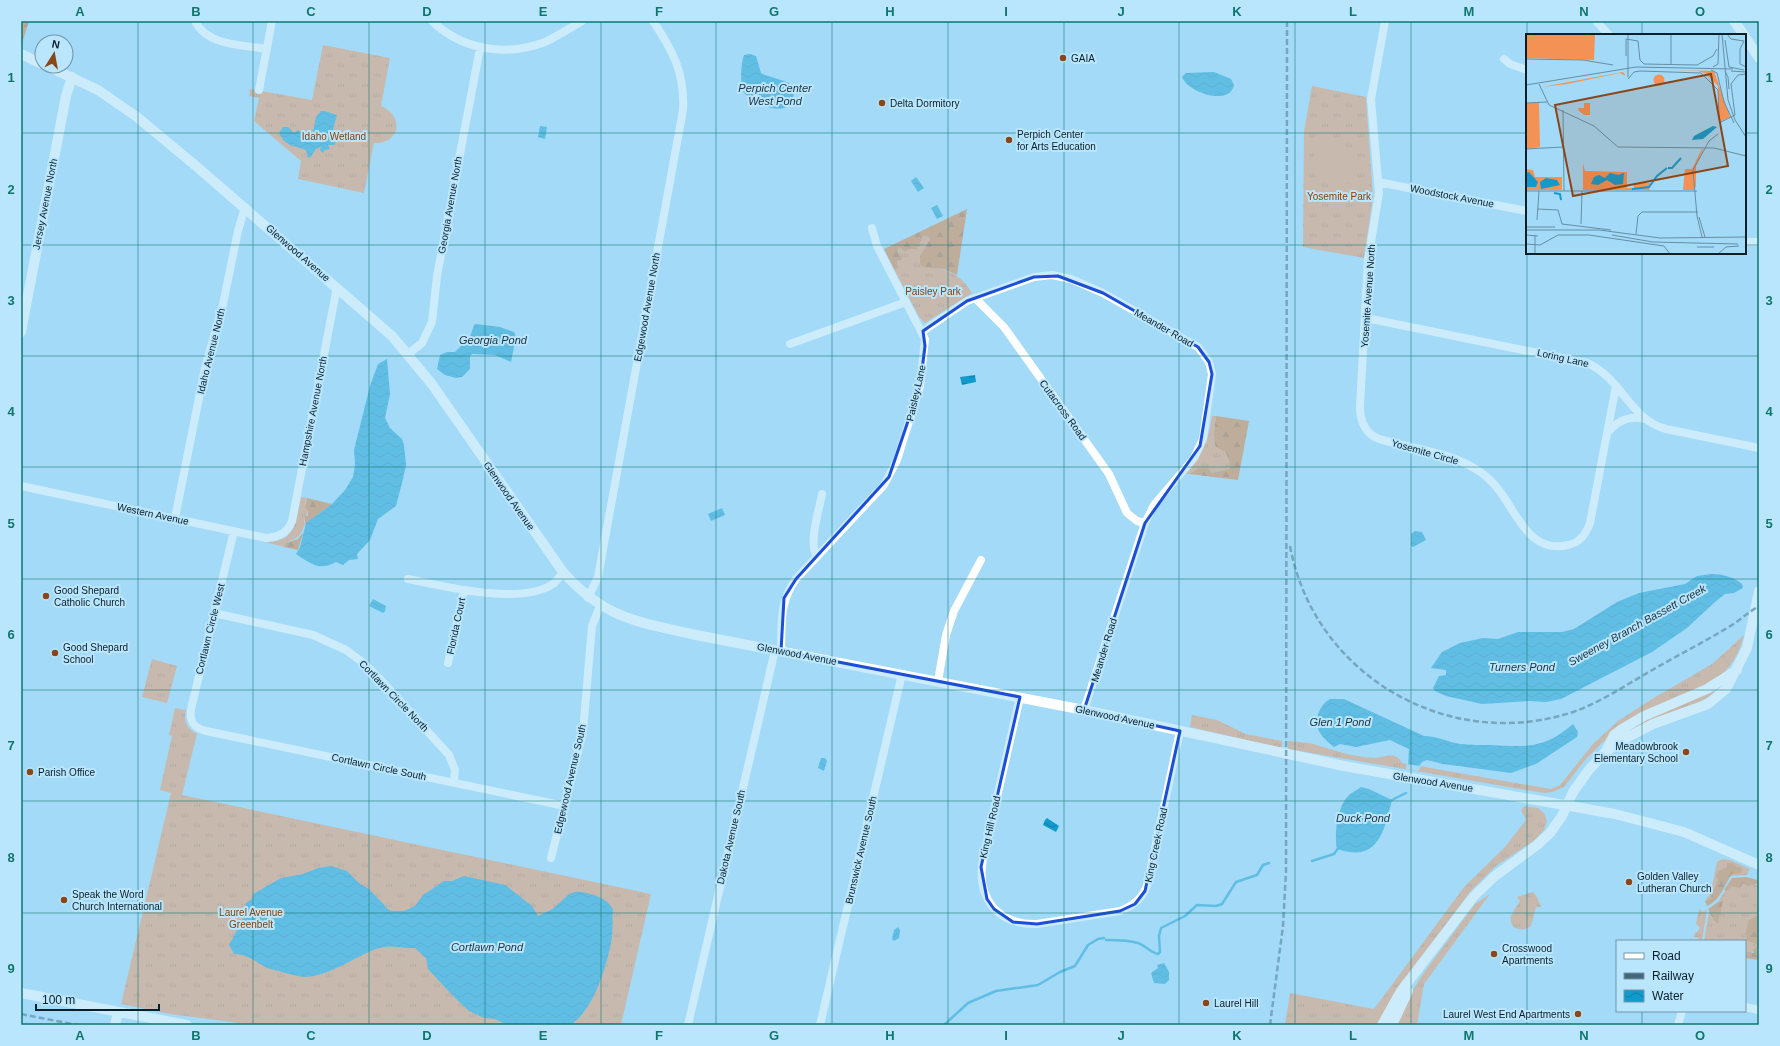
<svg xmlns="http://www.w3.org/2000/svg" width="1780" height="1046" viewBox="0 0 1780 1046" font-family="Arial,sans-serif">
  <style>
    .grass { fill: url(#grass-tufts) }
    .forest { fill: url(#forest-firs) }
    .pitch { fill: #f49154 }
    .water { fill: url(#water-waves) }
    .pier { fill: #a3daf7 }
    .lines { fill: none; stroke-linecap: round; stroke-linejoin: round }
    .stream { stroke: #119bcd; stroke-width: 2.5 }
    .minor { stroke: #fff; stroke-width: 8 }
    .tertiary { stroke: #fff; stroke-width: 10 }
    .rail { stroke: #446678; stroke-width: 2.5; stroke-dasharray: 6 3; stroke-linecap: butt }
    .marked { fill: none; stroke: #1d4ed8; stroke-width: 3; stroke-linejoin: round }
    .grid { fill: none; stroke: #0f766e; stroke-width: 1; stroke-opacity: 0.55 }
    .poi-dot { fill: #8a4619; stroke: #bae6fd; stroke-width: 1.5 }
    .labels { text-anchor: middle; dominant-baseline: central; stroke-width: 4; stroke-linejoin: round; paint-order: stroke }
    .poi-label { font-size: 10px; fill: #091f2a; stroke: #bae6fd; text-anchor: start }
    .park-label { font-size: 10px; fill: #87400b; stroke: #bae6fd }
    .street-label { font-size: 10px; fill: #091f2a; stroke: #bae6fd }
    .water-label { font-size: 11px; font-style: italic; fill: #19323e; stroke: #bae6fd }
    .inset-river { fill: none; stroke: #119bcd; stroke-width: 2 }
    .inset-road { fill: none; stroke: #658fa5; stroke-width: 1 }
    .view { fill: #8a4619; fill-opacity: 0.15; stroke: #8a4619; stroke-width: 2 }
    .inset-edge { fill: none; stroke: #091f2a; stroke-width: 2 }
    .neatline { fill: none; stroke: #0f766e; stroke-width: 1.5 }
    .grid-label { font-size: 13px; text-anchor: middle; font-weight: bold; fill: #0f766e }
  </style>
  <defs>
    <pattern id="grass-tufts" width="24" height="20" patternUnits="userSpaceOnUse"><rect width="24" height="20" fill="#f49154"/><path d="M3 7l-1-3M5 7V3M7 7l1-3M15 17l-1-3M17 17v-4M19 17l1-3" fill="none" stroke="#c47646"/></pattern>
    <pattern id="forest-firs" width="22" height="20" patternUnits="userSpaceOnUse"><rect width="22" height="20" fill="#e2752a"/><path d="M5 1l3.5 6h-7zM16 11l3.5 6h-7z" fill="#b55f24"/></pattern>
    <pattern id="water-waves" width="16" height="10" patternUnits="userSpaceOnUse"><rect width="16" height="10" fill="#119bcd"/><path d="M0 5q4-4 8 0t8 0" fill="none" stroke="#0e7ea7"/></pattern>
  </defs>
  <rect width="100%" height="100%" fill="#a3daf7"/>
  <path class="grass" d="M323,45l67,13 -9,48c24,10 19,38 -7,37l-10,50 -66,-14 3,-18 -47,-40 5,-23 -10,-2 1,-7 62,11z
    M1312,86l54,11 7,100 -9,61 -61,-11 1,-116z
    M927,235l3,4 -10,17 4,11c21,0 37,7 48,26l-47,30 -6,-6 -25,-48 3,-2 2,-20 6,5 18,-16z
    M1212,416h4l-2,17 1,13 10,4 5,13v7l-18,3 -13,-5 -10,6h-3c16,-18 23,-35 26,-58z
    M301,497l6,1 -2,5 3,8 -4,11 1,2c-6,15 -6,12 -19,19l-2,4 -19,-5c31,1 31,-21 36,-45z
    M1744,635c-5,20 -14,33 -29,46l-106,55 -24,24 -21,27 -12,5 -8,1 -256,-44v-8c8,1 17,1 25,3 20,6 40,13 61,14 10,0 21,-8 28,5l149,26 9,-4 33,-41 25,-23 34,-22 60,-35z
    M152,659l25,7 -10,37 -25,-6z
    M1713,690l2,3 -23,13 -64,27 -2,-4z
    M175,708l11,2c-3,11 1,19 11,24l-15,61 469,99 -30,131h-367l-84,-11 -49,-10 50,-211 -11,-3 12,-54 -3,-1z
    M1192,715l25,5 29,14 36,7v7l-92,-21z
    M1524,806l14,2 6,5 3,8 -3,9 -9,10 -39,26 -26,26 -66,89 -25,44h-94l5,-32 84,16 90,-122 41,-40 21,-27 -5,-10z
    M1722,859l8,1 20,9 -3,6 -16,1 4,-9c-7,0 -17,1 -20,9l3,3 -8,20 -5,2 6,-9 6,-30z
    M1743,883l16,2v30l-5,3 -9,17 2,1 -1,3 10,5 1,2 -5,7h-7v-12h-41l5,-29 6,11 4,-22 -1,1c9,-14 8,-15 25,-19z
    M1533,892l4,5 4,10h-5l-5,19c-9,7 -23,3 -20,-10 2,-5 6,-10 9,-15l-3,-4z
    M1490,894l-66,90 -7,41h-22l13,-28 17,-26 50,-67z
    M1699,909l4,3 4,-2 -5,31 -6,-4 -2,1 1,-6h2l3,-4 -4,-4z"/>
  <path class="forest" d="M21,21h8l-8,26z
    M967,209l-10,66 -13,-6 -21,-2 -3,-3v-8l10,-17 -3,-4 -4,1 -6,13h-8l-4,3 -6,-5 -1,5 4,5 -1,3 -4,1 1,7 -4,1 -10,-20z
    M1216,416l33,5 -11,59 -49,-6 10,-6h9l4,5 18,-4v-6l-5,-12h-2l-8,-5 -1,-13z
    M307,498l25,6 -27,20v-7l3,-2v-4l-3,-4z
    M303,533l-5,17 -14,-3 2,-4 12,-4z
    M1727,863h5l4,4h4l2,2 -1,4 -9,1c-7,10 -12,27 -25,32l-2,-5 5,-2 8,-20 -3,-3 3,-5 9,-4z
    M1746,877l12,3 -1,4 -10,2 -4,-3 -3,5 -8,-2 -6,5 -2,-1 8,-12z
    M1723,901l-5,23 -4,-3 -6,-12 10,-7z
    M1759,915v45l-14,-2v-5l3,-1 6,1 -1,-3 4,-4 -1,-2 -10,-4 1,-4 -2,-1 4,-15z"/>
  <path class="pitch" d="M1152,21h85v1h-85z
    M1314,135c31,4 40,12 41,44l-41,-3z
    M1335,184h22l-1,15 -21,-1z"/>
  <path class="water" d="M750,54l6,2 5,17c9,5 27,7 33,14 1,29 -21,24 -39,14 -4,-3 -9,-5 -12,-10 -3,-7 -2,-29 1,-36z
    M1214,72l17,7 3,6c-4,22 -47,7 -52,-8l4,-4z
    M321,111h4l12,4 -5,18 5,1 -2,11h-7l2,4 -5,1 -2,3 -3,-3 1,-3 -5,2 -6,9 -2,-1 -2,-7 -16,-5 -6,-4 -5,-8 4,-6h5l6,6 4,-3 6,4 5,-3 4,1 3,-15z
    M540,126l7,1 -2,12 -7,-2z
    M916,177l8,11 -6,4 -7,-11z
    M937,205l6,11 -6,3 -6,-11z
    M476,324l24,3 14,5 2,5 -5,25 -16,-7 -23,-1 -2,2v13l-8,8 -6,1 -11,-3 -8,-6 3,-14 7,-3h8l15,-15 4,-12z
    M387,359l3,35 -5,24 5,10 12,11 2,6 2,20 -4,18 -6,23 -18,13 -8,21 -13,14 1,5 -9,1 -6,5 -7,-3c-17,9 -25,2 -40,-8l4,-7 6,-24 26,-19 13,-14 8,-13 2,-12 -1,-15 16,-64 8,-22z
    M975,375l1,7 -14,3 -2,-8z
    M722,508l3,7 -14,6 -3,-7z
    M1415,531l7,1 4,8 -13,7 -2,-1v-12z
    M1711,574c11,0 23,3 31,10l1,4 -9,5 -9,1 -10,8 -28,26 -35,24 -91,47 -15,3 -18,-1 -46,3 -36,-8 -11,-5 -2,-3 6,-12 7,-1v-5l-15,-2 11,-16 18,-9 23,-5 15,1 20,-7h44l12,-3 43,-27 22,-9 46,-9 12,-8z
    M373,599l13,7 -1,5 -2,2 -14,-7z
    M1330,699h14l80,37c13,0 24,6 36,8 11,1 21,1 31,1 36,2 53,4 82,-21l5,8 -1,5 -41,27 -25,9 -68,-9 -16,-4 -5,2 -5,7 -9,-2 1,-18 -19,-9 -34,7 -16,-3 -6,3c-5,-4 -11,-9 -14,-14 -7,-11 -1,-28 10,-34z
    M821,758h4l2,3 -3,10 -6,-3z
    M1361,787l8,2 23,11c-8,32 -14,63 -55,49 -3,-14 0,-42 11,-53 3,-3 9,-6 13,-9z
    M1047,818l12,8 -3,6 -13,-7 2,-5z
    M331,866l16,5 13,13 9,5 19,20 3,2h13l11,-5 8,-11 21,-14h8l12,-5 41,9 27,21 6,10c5,-3 12,-5 17,-9 16,-14 16,-19 38,-12 8,2 15,6 20,14 -1,9 0,19 -1,28 -4,26 -18,74 -42,88h-63l-12,-6 -11,-1 -15,-7 -16,-15 -25,-27 -2,-11 -11,-10c-17,1 -23,-5 -42,2 -21,9 -43,25 -67,27 -4,1 -35,-8 -39,-9 -10,-6 -21,-14 -33,-14l-5,-9 17,-32v-10l6,-4 1,-5 28,-16 22,-4 15,-6z
    M898,927l2,3 -1,8 -5,3 -2,-2 2,-9z
    M1164,963l5,9v8l-4,4 -11,-1 -3,-10 7,-5 -1,-3z"/>
  <path class="pier" d="M1406,764l15,2 -3,5 -12,-2z"/>
  <g class="lines">
    <path class="stream" d="M1390,801l16,-8
      M1312,861l22,-7 5,-7
      M1106,940c10,0 23,0 32,3 8,3 13,10 20,11l2,-2 -1,-16 2,-8 24,-12 12,-11 19,1 6,-2 14,-22 21,-7 6,-10 6,-2
      M944,1025l24,-22 28,-12 42,-6 22,-13 15,-6 13,-21 10,-6 6,-1"/>
    <path class="minor" d="M195,21c12,25 48,24 72,28
      M432,21c30,29 74,36 113,21 13,-6 25,-14 37,-21
      M1385,21l-14,78 8,94 -11,67 -8,146c0,12 3,23 13,30 8,5 20,6 29,9 25,6 50,10 72,23 11,6 20,15 27,25 17,23 30,61 67,52 12,-2 18,-11 22,-22l26,-137
      M1596,21l13,14
      M1504,59l6,5 17,6
      M259,90l13,-69
      M1378,182l149,29
      M1745,242h14
      M975,298l29,29 105,147 18,39 10,8 8,2
      M1366,318l221,45c34,14 43,57 79,66l93,19
      M923,331l44,-30 67,-24 18,-2 19,4 32,14 95,54 11,15 3,12 -9,65 -9,19 -40,47 -9,18 -61,187
      M790,344l116,-42
      M408,354l14,-11 10,-21 5,-46 43,-228
      M1608,432c10,-11 21,-17 36,-13
      M21,486l245,52c12,-1 21,-4 26,-17l45,-234
      M175,518l30,-150 18,-64 15,-73 7,-24
      M234,531l-43,178c-2,13 3,19 15,22l359,75
      M817,557c-9,-14 2,-46 5,-63
      M408,579c36,7 112,27 145,5 4,-3 7,-8 10,-12
      M588,598l10,-21 85,-467c2,-37 -10,-59 -30,-89
      M214,613l99,22 33,15 19,14 13,13 71,78 6,15 -1,12
      M781,651c1,-28 -2,-49 15,-72l88,-94 13,-25 23,-74 5,-47 -48,-93 -5,-18
      M448,663l16,-73
      M938,681l8,-46 8,-24 27,-51
      M1020,697l-37,161c-7,39 13,67 54,66l83,-13c15,-6 24,-14 28,-29l32,-151
      M551,858l32,-126 9,-106 8,-20
      M1745,1007l14,3
      M688,1025l87,-375
      M820,1025l82,-351
      M1678,1025l4,-14"/>
    <path class="tertiary" d="M1734,21l10,14
      M1745,37l14,21
      M21,54l21,10
      M47,66l51,24 39,27 59,49 196,170 39,47 132,189c42,47 75,50 133,63l388,75 260,56 271,48 69,18 75,33
      M21,332l45,-236 6,-19
      M1607,749l7,-14 8,-6 22,-13 63,-27 30,-19
      M21,993l166,32
      M115,1025l3,-13
      M1382,1025l19,-34 73,-95 21,-20 42,-31 13,-12 12,-17 11,-24 15,-21 17,-19 19,-13 29,-15 55,-20 18,-15 21,-41 12,-57
      M1392,1025l16,-34"/>
    <path class="rail" d="M1290,546c24,130 159,207 283,166 25,-9 47,-23 69,-36 30,-18 61,-33 90,-51 9,-6 17,-13 27,-19
      M21,1014l56,11
      M1270,1025l13,-99 3,-54 1,-851"/>
  </g>
  <path d="M0 0H1780V1046H0ZM1058,276l45,17 95,54 11,15 3,12 -12,72 -55,77 -61,187 96,21 -35,160 -10,13 -15,7 -83,13 -24,-2 -19,-13 -7,-10 -6,-32 39,-170 -239,-46 3,-53 12,-19 93,-102 31,-91 5,-40 -2,-15 44,-30 67,-24z" fill="#a3daf7" fill-opacity=".55" fill-rule="evenodd"/>
  <path class="marked" d="M1058,276l45,17 95,54 11,15 3,12 -12,72 -55,77 -61,187 96,21 -35,160 -10,13 -15,7 -83,13 -24,-2 -19,-13 -7,-10 -6,-32 39,-170 -239,-46 3,-53 12,-19 93,-102 31,-91 5,-40 -2,-15 44,-30 67,-24z"/>
  <path class="grid" d="M138,21v1004M253,21v1004M369,21v1004M485,21v1004M601,21v1004M716,21v1004M832,21v1004M948,21v1004M1064,21v1004M1179,21v1004M1295,21v1004M1411,21v1004M1527,21v1004M1642,21v14M21,133h1506M1745,133h14M21,245h1506M1745,245h14M1642,253v688M21,356h1738M21,467h1738M21,579h1738M21,690h1738M21,801h1738M21,913h1738M1642,1011v14"/>
  <g class="poi-dot">
    <circle cx="1063" cy="58" r="4"/>
    <circle cx="882" cy="103" r="4"/>
    <circle cx="1009" cy="140" r="4"/>
    <circle cx="46" cy="596" r="4"/>
    <circle cx="55" cy="653" r="4"/>
    <circle cx="1686" cy="752" r="4"/>
    <circle cx="30" cy="772" r="4"/>
    <circle cx="1629" cy="882" r="4"/>
    <circle cx="64" cy="900" r="4"/>
    <circle cx="1494" cy="954" r="4"/>
    <circle cx="1206" cy="1003" r="4"/>
    <circle cx="1578" cy="1014" r="4"/>
  </g>
  <g class="labels">
    <g class="poi-label">
      <text x="1071" y="58">GAIA</text>
      <text x="890" y="103">Delta Dormitory</text>
      <text x="1017" y="134">Perpich Center<tspan x="1017" dy="12">for Arts Education</tspan></text>
      <text x="54" y="590">Good Shepard<tspan x="54" dy="12">Catholic Church</tspan></text>
      <text x="63" y="647">Good Shepard<tspan x="63" dy="12">School</tspan></text>
      <text x="1678" y="746" text-anchor="end">Meadowbrook<tspan x="1678" dy="12">Elementary School</tspan></text>
      <text x="38" y="772">Parish Office</text>
      <text x="1637" y="876">Golden Valley<tspan x="1637" dy="12">Lutheran Church</tspan></text>
      <text x="72" y="894">Speak the Word<tspan x="72" dy="12">Church International</tspan></text>
      <text x="1502" y="948">Crosswood<tspan x="1502" dy="12">Apartments</tspan></text>
      <text x="1214" y="1003">Laurel Hill</text>
      <text x="1570" y="1014" text-anchor="end">Laurel West End Apartments</text>
    </g>
    <g class="park-label">
      <text x="334" y="136">Idaho Wetland</text>
      <text x="1339" y="196">Yosemite Park</text>
      <text x="933" y="291">Paisley Park</text>
      <text x="251" y="912">Laurel Avenue<tspan x="251" dy="12">Greenbelt</tspan></text>
    </g>
    <g class="street-label">
      <text transform="translate(1452 196) rotate(11)">Woodstock Avenue</text>
      <text transform="translate(45 204) rotate(-79)">Jersey Avenue North</text>
      <text transform="translate(450 205) rotate(-80)">Georgia Avenue North</text>
      <text transform="translate(298 253) rotate(41)">Glenwood Avenue</text>
      <text transform="translate(1368 296) rotate(-86)">Yosemite Avenue North</text>
      <text transform="translate(647 307) rotate(-80)">Edgewood Avenue North</text>
      <text transform="translate(1164 328) rotate(30)">Meander Road</text>
      <text transform="translate(211 351) rotate(-76)">Idaho Avenue North</text>
      <text transform="translate(1563 358) rotate(13)">Loring Lane</text>
      <text transform="translate(916 393) rotate(-77)">Paisley Lane</text>
      <text transform="translate(1063 410) rotate(54)">Cutacross Road</text>
      <text transform="translate(313 411) rotate(-79)">Hampshire Avenue North</text>
      <text transform="translate(1425 452) rotate(16)">Yosemite Circle</text>
      <text transform="translate(509 496) rotate(55)">Glenwood Avenue</text>
      <text transform="translate(153 514) rotate(12)">Western Avenue</text>
      <text transform="translate(456 626) rotate(-78)">Florida Court</text>
      <text transform="translate(210 629) rotate(-76)">Cortlawn Circle West</text>
      <text transform="translate(1104 650) rotate(-73)">Meander Road</text>
      <text transform="translate(797 654) rotate(11)">Glenwood Avenue</text>
      <text transform="translate(394 696) rotate(46)">Cortlawn Circle North</text>
      <text transform="translate(1115 717) rotate(12)">Glenwood Avenue</text>
      <text transform="translate(379 767) rotate(12)">Cortlawn Circle South</text>
      <text transform="translate(570 779) rotate(-77)">Edgewood Avenue South</text>
      <text transform="translate(1433 782) rotate(9)">Glenwood Avenue</text>
      <text transform="translate(990 827) rotate(-77)">King Hill Road</text>
      <text transform="translate(731 837) rotate(-77)">Dakota Avenue South</text>
      <text transform="translate(1156 845) rotate(-78)">King Creek Road</text>
      <text transform="translate(861 850) rotate(-77)">Brunswick Avenue South</text>
    </g>
    <g class="water-label">
      <text x="775" y="88">Perpich Center<tspan x="775" dy="13">West Pond</tspan></text>
      <text x="493" y="340">Georgia Pond</text>
      <text transform="translate(1637 625) rotate(-29)">Sweeney Branch Bassett Creek</text>
      <text x="1522" y="667">Turners Pond</text>
      <text x="1340" y="722">Glen 1 Pond</text>
      <text x="1363" y="818">Duck Pond</text>
      <text x="487" y="947">Cortlawn Pond</text>
    </g>
  </g>
  <g transform="translate(1526 34)">
    <rect width="220" height="220" fill="#a3daf7"/>
    <path d="M0,0h69l-1,26 -68,-2zM148,36l40,1 16,46 -11,5 -1,-36 -11,-12 -9,-3zM97,38l3,4 -6,-3 -53,11 -25,3zM0,69h13l1,44 -14,2zM58,69h6v12h-6l-5,-4 -1,-3h6zM176,115h1l-7,17v23v-3l-2,4h-11l2,-21h7zM57,129l2,8 42,1v16h7v-4l11,-1h5l-1,7h-66zM0,135l7,1 2,7h27v13h-36z" fill="#f49154"/>
    <path d="M127.5 46a5.5 5.5 0 1 1 11 0a5.5 5.5 0 1 1-11 0Z" fill="#f49154"/>
    <path d="M187,92l4,1 -14,12 -11,1 2,-4zM3,138l9,10 -2,5h-10v-14zM84,139l8,2 6,-2 -1,11 -8,1 -8,-5 -9,5 -7,-1 3,-7 5,-2 6,3zM20,144l11,2 3,5 -19,4 -1,-7z" fill="#119bcd"/>
    <path class="inset-river" d="M142,134h4l9,-10M106,155l17,-2 8,-11 10,-8M28,159l6,1 1,6"/>
    <path class="inset-road" d="M102,0v43M196,0l6,66 7,20 11,17M201,0l4,5 13,2 -4,8v15l6,3M100,5l12,2 2,19 4,4 53,1 16,-9 4,-7M199,6l4,27 15,3M100,22v-17M0,25l57,1 30,5M145,30v-30M187,33l5,-3 1,-30M185,36l6,3 7,29 10,21M199,37l3,6 1,12M205,37l15,1M102,45l6,-7 6,-1 61,2 17,17 1,29M13,50l10,21 45,21 24,21 96,1 32,8M0,51l110,-18 97,2M0,69l21,-1M37,76l1,81M193,89l16,-8 -4,-31 7,-9 8,-1M0,115l37,-2M0,157h171M11,175l21,1 4,14 49,6M173,183l6,20M11,186l2,-29M55,190l1,-33M0,193h29M0,196h73l61,8 86,-1M110,200l2,-18 4,-4h56M0,201l12,1M86,201l41,7 85,2M176,203l-5,-21 -4,-46 16,-29 9,-7M0,210l14,1 18,-10h31l75,11 6,8M171,213h17M9,220v-19M192,220l8,-7 13,-1"/>
    <path class="view" d="M185,40l17,92 -155,30 -18,-91z"/>
    <rect width="220" height="220" class="inset-edge"/>
  </g>
  <rect width="1780" height="1046" fill="none" stroke="#bae6fd" stroke-width="44"/>
  <rect x="1616" y="940" width="130" height="72" fill="#bae6fd" stroke="#7396a9"/>
  <rect x="1624" y="953" width="20" height="6" fill="#ffffff" stroke="#7396a9"/>
  <text x="1652" y="960" font-size="12" fill="#091f2a">Road</text>
  <rect x="1624" y="973" width="20" height="6" fill="#446678" stroke="#7396a9"/>
  <text x="1652" y="980" font-size="12" fill="#091f2a">Railway</text>
  <rect x="1624" y="990" width="20" height="12" fill="url(#water-waves)" stroke="#7396a9"/>
  <text x="1652" y="1000" font-size="12" fill="#091f2a">Water</text>
  <g transform="translate(54 54) rotate(11)"><circle r="19" fill="#bae6fd" stroke="#7396a9"/>
  <path d="M0-3L7 15L0 10L-7 15Z" fill="#8a4619"/>
  <text y="-6" font-size="11" font-weight="bold" text-anchor="middle" fill="#091f2a">N</text>
  </g>
  <path d="M36 1004v6h123v-6" fill="none" stroke="#091f2a" stroke-width="2"/>
  <text x="42" y="1004" font-size="12" fill="#091f2a" stroke="#bae6fd" stroke-width="3" paint-order="stroke">100 m</text>
  <rect x="22" y="22" width="1736" height="1002" class="neatline"/>
  <g class="grid-label">
    <text x="80" y="16">A</text>
    <text x="196" y="16">B</text>
    <text x="311" y="16">C</text>
    <text x="427" y="16">D</text>
    <text x="543" y="16">E</text>
    <text x="659" y="16">F</text>
    <text x="774" y="16">G</text>
    <text x="890" y="16">H</text>
    <text x="1006" y="16">I</text>
    <text x="1121" y="16">J</text>
    <text x="1237" y="16">K</text>
    <text x="1353" y="16">L</text>
    <text x="1469" y="16">M</text>
    <text x="1584" y="16">N</text>
    <text x="1700" y="16">O</text>
    <text x="11" y="82">1</text>
    <text x="1769" y="82">1</text>
    <text x="11" y="194">2</text>
    <text x="1769" y="194">2</text>
    <text x="11" y="305">3</text>
    <text x="1769" y="305">3</text>
    <text x="11" y="416">4</text>
    <text x="1769" y="416">4</text>
    <text x="11" y="528">5</text>
    <text x="1769" y="528">5</text>
    <text x="11" y="639">6</text>
    <text x="1769" y="639">6</text>
    <text x="11" y="750">7</text>
    <text x="1769" y="750">7</text>
    <text x="11" y="862">8</text>
    <text x="1769" y="862">8</text>
    <text x="11" y="973">9</text>
    <text x="1769" y="973">9</text>
    <text x="80" y="1040">A</text>
    <text x="196" y="1040">B</text>
    <text x="311" y="1040">C</text>
    <text x="427" y="1040">D</text>
    <text x="543" y="1040">E</text>
    <text x="659" y="1040">F</text>
    <text x="774" y="1040">G</text>
    <text x="890" y="1040">H</text>
    <text x="1006" y="1040">I</text>
    <text x="1121" y="1040">J</text>
    <text x="1237" y="1040">K</text>
    <text x="1353" y="1040">L</text>
    <text x="1469" y="1040">M</text>
    <text x="1584" y="1040">N</text>
    <text x="1700" y="1040">O</text>
  </g>
</svg>
